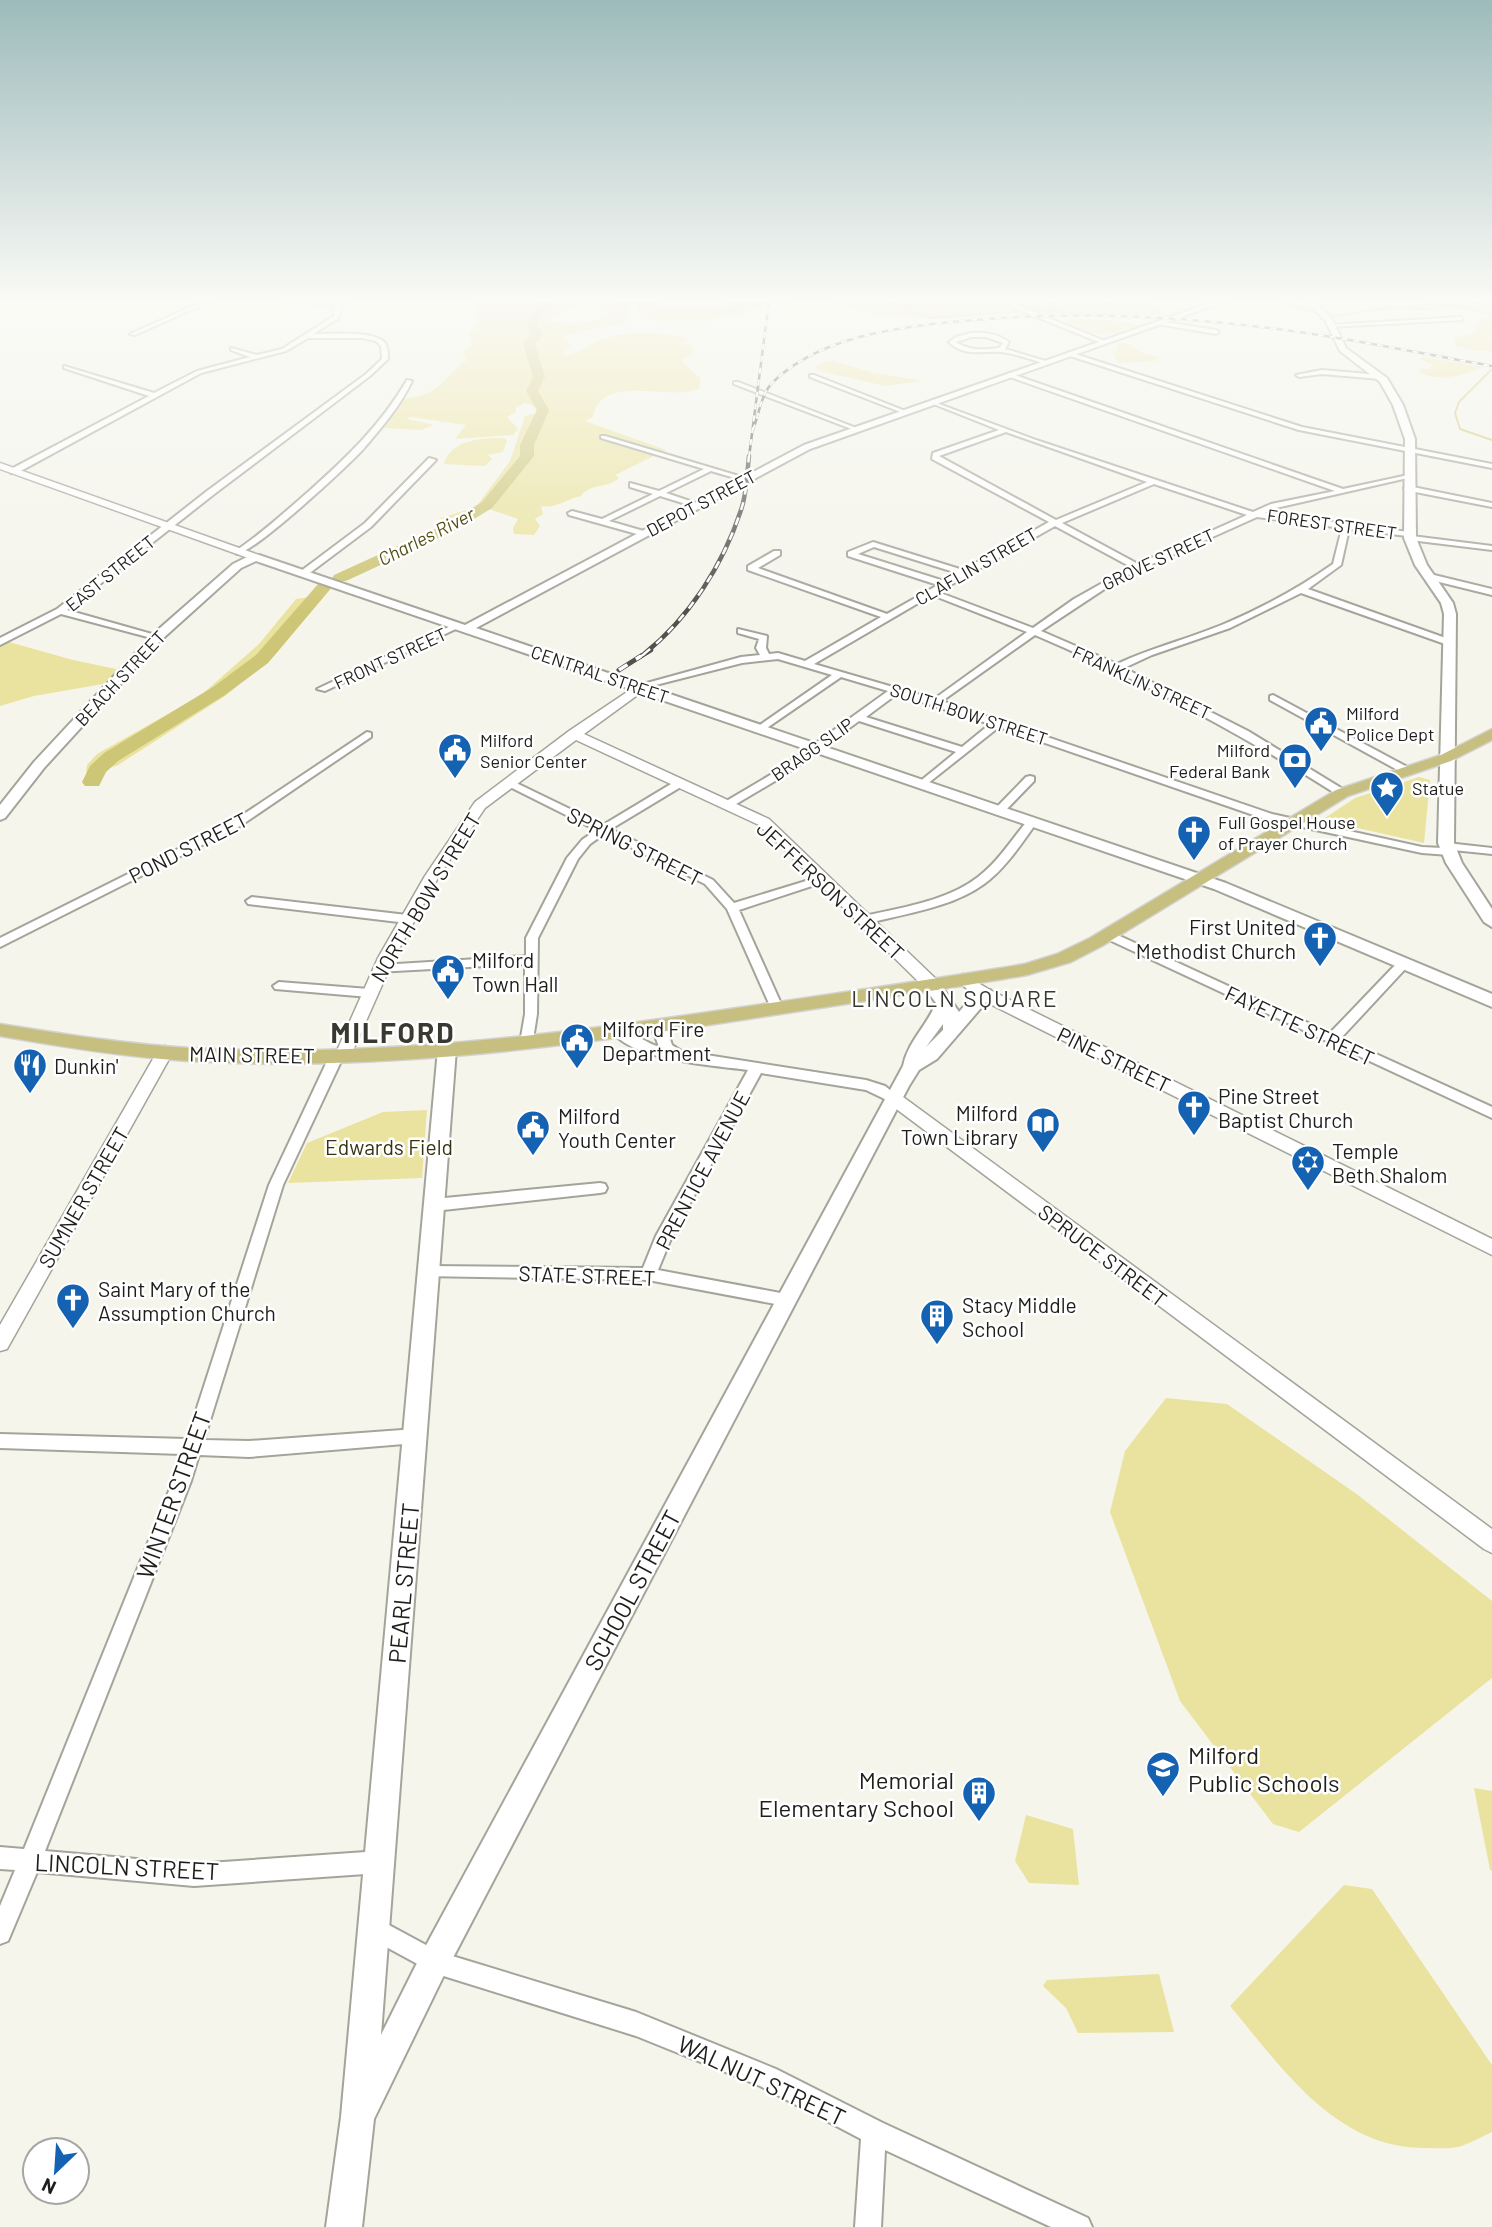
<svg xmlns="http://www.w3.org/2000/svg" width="1492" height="2227" viewBox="0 0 1492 2227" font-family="Barlow,sans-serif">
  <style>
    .green { fill: #eae39f; fill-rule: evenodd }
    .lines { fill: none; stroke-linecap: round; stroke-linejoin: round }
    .stream { stroke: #cec677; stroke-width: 2 }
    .river { fill: #cec677; fill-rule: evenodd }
    .minor-casing { stroke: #a4a49b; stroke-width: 4 }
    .tertiary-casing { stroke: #a4a49b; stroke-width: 3 }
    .secondary-casing { stroke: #a4a49b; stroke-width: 4 }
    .primary-casing { stroke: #d2d2d1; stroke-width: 3 }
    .minor { fill: #fff; fill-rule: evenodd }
    .tertiary { fill: #fff; fill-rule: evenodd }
    .secondary { fill: #fff; fill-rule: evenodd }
    .primary { fill: #c6bf80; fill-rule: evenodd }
    .rail-far2-casing { stroke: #51514d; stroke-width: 2.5 }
    .rail-far1-casing { stroke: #51514d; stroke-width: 4.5 }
    .rail-casing { stroke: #51514d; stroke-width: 5 }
    .rail-far2 { stroke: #fff; stroke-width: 2; stroke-dasharray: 6; stroke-linecap: butt }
    .rail-far1 { stroke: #fff; stroke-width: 2.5; stroke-dasharray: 8; stroke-linecap: butt }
    .rail { stroke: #fff; stroke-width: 3.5; stroke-dasharray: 10; stroke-linecap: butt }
    .labels { text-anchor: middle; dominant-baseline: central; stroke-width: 5; stroke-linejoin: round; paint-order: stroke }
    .far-street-label { font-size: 18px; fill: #1e1e1b; stroke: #fff }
    .far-poi-label { font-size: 18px; fill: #1e1e1b; stroke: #fff; text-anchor: start }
    .far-water-label { font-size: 19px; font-style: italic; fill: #554f13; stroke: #fff }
    .street-label { font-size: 21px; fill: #1e1e1b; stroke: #fff }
    .poi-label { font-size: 21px; fill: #1e1e1b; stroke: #fff; text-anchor: start }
    .park-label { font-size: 21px; fill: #373311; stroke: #fff }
    .neighbourhood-label { font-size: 23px; letter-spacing: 2px; fill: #393932; stroke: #fff }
    .near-street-label { font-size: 24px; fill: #1e1e1b; stroke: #fff }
    .near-poi-label { font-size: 24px; fill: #1e1e1b; stroke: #fff; text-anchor: start }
    .district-label { font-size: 28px; font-weight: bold; letter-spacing: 2px; fill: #393932; stroke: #fff }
  </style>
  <rect width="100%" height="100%" fill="#f5f5ec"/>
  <path class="green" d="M472,301h148l8,6 1,12 -5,4 -58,12 -2,4 7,5 -7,9 2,2c14,-2 26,-13 40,-17 18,-7 65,-6 82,1l-7,5 10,1 3,8 -11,6v4l17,15v10c-28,15 -98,-17 -107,29l-8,4 81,29 -51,25 4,3c-13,11 -29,5 -38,18 -14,3 -26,13 -40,10l2,8 -8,5 5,7 -6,9 -20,-1 -1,-6 5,-9 -29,-10 -18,9 -33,1 38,-12 34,-46 15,-45 12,-3 -2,-6 -10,-4 -9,4v5l-9,5 11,12 -5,6 -58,4 11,-14 -56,-8 -3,2 27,6 -13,5 -37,-2 15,-21 -3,-3c10,-8 22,-6 32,-11 17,-8 24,-24 39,-33l-5,-8 11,-8 -4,-9 10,-13 -6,-6 7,-10zM584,301l11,3 15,11 -1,3 -33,6 -28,-3z
    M634,301h27v5l40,2 34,-6 27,2c-16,18 -100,21 -123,13l-1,-10z
    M828,301h223l-12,4 15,-4h97l-1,3 15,11 -127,-1 -11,-8 -21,3 9,3 -6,2 -101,4 -37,-5z
    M1423,301h53l16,4v31l-5,-1 5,4v12h-18l-20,-6 2,-7 22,-7 -2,-5 5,-7 8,-2 -1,-3 -18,-4 -51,-3 10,-1z
    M1082,319l28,1 28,5c-37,13 -38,13 -74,-4z
    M1117,343l12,1 13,9 19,5 -6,3 -37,2 -5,-10 5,-5z
    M1423,357l61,10c-20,8 -45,16 -65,5l1,-3h10l2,-4 -13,-7z
    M833,361l42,12 47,8 -37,5 -62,-14 -8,-4 7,-6z
    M504,438l3,2 -4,12 -15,3 4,4 -7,7 -41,-2c7,-25 38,-26 60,-26z
    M319,584h6l4,5 -54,66 -50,41 -107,69 -29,11 -3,-3 1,-8 10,-11 103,-58 59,-52 37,-45 14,-2z
    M9,642l64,18 48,10 -18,14 -69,12 -34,10v-60z
    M1419,777l11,3 -6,63 -102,-23 33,-22z
    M427,1110l-5,68 -134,5 19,-40 76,-31z
    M1166,1398l61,6 131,91 134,106v77l-193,154 -26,-8 -93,-123 -70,-189 15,-61z
    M1474,1788l18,3v80l-2,-1z
    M1026,1815l47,14 6,56 -50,-2 -14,-22z
    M1344,1885l28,4 120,176v67c-11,5 -23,12 -34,15 -10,2 -22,1 -32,1 -90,1 -144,-80 -196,-142z
    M1159,1974l15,58 -96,1 -12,-25 -23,-22 4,-6z"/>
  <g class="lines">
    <path class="stream" d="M630,301l-6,3 26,-2 -2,3c30,10 66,12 96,3l-2,-4 50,-3
      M885,301l45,17 110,-8 41,3 22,-8 8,1 -2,-5
      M1279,301l28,10 28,5 59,-9 43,3 3,-3 24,1 28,6
      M1492,369l-33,33 -4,11 5,16 32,11"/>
    <path class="river" d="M543,301h10l-16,22 6,12 -8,9 10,33 -7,14 11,19 -15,35v11l-42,52 -36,22 -110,51h-12l-2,-3 2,-3 112,-51 36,-22 38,-46v-11l17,-35 -11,-19 7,-14 -10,-34 8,-9 -4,-11z
      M325,581l8,5 -65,77 -43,32 -107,66 -12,11 -7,14h-14l-3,-4 8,-16 14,-13 109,-66 43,-32 63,-72z"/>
    <g class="minor-casing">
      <path id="minor" d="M204,301h7l-76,34 -5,-1z
        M283,301l56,2 11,-2 -9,6 -2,11 -26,16c17,0 61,-4 72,9 3,5 3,10 3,16l-18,17 -157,119 -146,115 92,26v4l-98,-26 -61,31v-7l57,-29 150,-118 159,-117 16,-15 -1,-13 -5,-5 -14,-3h-54l-22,13 -85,22 -184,100h-6v-4l138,-73 -85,-28v-2l90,27 43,-22 53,-14 -19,-7v-2l26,7 25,-6 52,-33 1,-10z
        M1014,304l91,37 1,1 -5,1 -89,-36z
        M1461,317l2,3 -132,7 -3,-2z
        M1159,321l57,9 3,2 -3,2 -59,-10z
        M971,333c14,-1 27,1 38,9l-4,7 44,13 -3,2c-14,-4 -29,-10 -44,-12 -19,-2 -37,6 -53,-10l7,-5zM971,337h15l17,6 -4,5c-15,2 -30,3 -43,-6z
        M1069,352l233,75 190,37v4l-193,-38 -232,-75z
        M1322,370l58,5 3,2 -3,2 -58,-5 -23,3 -3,-2z
        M1009,373l334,116 65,-14 4,2 -136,31 -11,5 144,19 4,2 -1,2 80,10v4l-82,-10 -4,-2 1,-2 -58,-7 -8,36 -33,24 146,52v4h-6l-147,-52 -71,35 -78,27 -28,13 124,63 98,60v4h-8c-98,-62 -198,-115 -303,-160l-93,66 330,113 150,33 21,1v-4l4,-1 45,5v6l-39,-4v4l-4,1 -27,-2 -157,-34 -266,-92 -77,61 -4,-1v-4l38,-31 -97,-31 -74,54 -54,32h-8v-4l54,-32 111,-80 -47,-14 -80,55 -4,-1v-4l75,-52 -54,-16 -36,4 -106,27v-4l105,-29 19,-2 -4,-7 3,-9 -21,-6v-4l29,7 -1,12 3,6 9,-1 27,8 76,-44 -133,-47v-4l26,-15h6v4l-22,13 129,46 51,-29 -90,-29v-4l25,-10 90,28 86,-48 -117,-63 1,-6 66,-23 -68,-27v-2l105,39 217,72 18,-8 64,-13 -328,-115zM1006,432l141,50 -91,38 -117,-64zM1154,484l93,31 -109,49 -76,-41zM1257,517l85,11 -9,36c-34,24 -71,44 -109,60 -36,15 -73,24 -107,40l-76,-33 80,-53zM1055,526l76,41 -57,32 -41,29 -95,-36zM874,547l83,26 -13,8 -86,-27zM932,595l95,37 -93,67 -120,-35zM897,694l93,30 -28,23 -96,-30z
        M810,375h4l94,37 -5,1 -93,-36z
        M407,380l5,1c-11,24 -30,46 -47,66 -14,17 -113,107 -128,107v-4c25,-17 48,-38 71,-58 38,-34 73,-67 99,-112z
        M734,382h4l121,47 -5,1 -120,-46z
        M601,436h4l144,43 -4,2 -34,-10 -45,22 33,11v4l-39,-12 -51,25 38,11v4h-3l-75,-21 -1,-2 4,-2 30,8 51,-25 -23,-7v-4l29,8 45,-22 -103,-31z
        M429,458l7,2 -65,67 -64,48h-6v-4l64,-48z
        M1408,486l84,17v4l-87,-17 -1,-2z
        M1430,574l62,15v6l-65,-16 -1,-2z
        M455,624l7,2 -137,65 -8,-2z
        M1273,695l138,74 1,2 -5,3 -4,-1 -133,-73v-4z
        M367,732l4,1v4l-131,89 -240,121v-9l232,-116z
        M1030,776l4,1v4l-31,32h-8v-4l31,-32z
        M508,779l95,46 73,-44h8v4l-73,44 102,51 21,23 85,-26h8v4l-88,29 44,98 -1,3 -5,1 -6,-4 -44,-99 -22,-25 -101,-50 -14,10 -12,15 -40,79 -1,76 -5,32h-10l-2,-3 5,-29v-50l-148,8 -2,-3 6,-4 145,-9v-18l41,-80 15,-18 14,-10 -92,-46 -1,-2z
        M1032,819l5,3c-15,21 -32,47 -53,62 -33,24 -81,30 -120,40l-6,-4 2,-3c38,-9 86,-15 118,-40 20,-15 34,-38 50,-57z
        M252,897l155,18 6,4 -6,4 -159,-19 -2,-3z
        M1109,931l221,102 69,-72h8l2,3 -2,3 -66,71 151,69v11l-387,-180 -2,-3z
        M279,982l90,7 6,4 -6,4 -94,-8 -2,-3z
        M659,1023l7,4 6,18 9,6 185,29 19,6 15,12 -7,5 -27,-13 -105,-17 -89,163 -14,34 128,24 6,2 2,4 -2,4 -6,2 -138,-26 -226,-4 -2,-4 2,-4 6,-2 215,2 13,-32 92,-166c-36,-5 -111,-9 -135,-37l2,-3c12,-2 31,13 44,17l-7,-20z
        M337,1051l7,4 -61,130 -79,255 45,1 167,-12 6,2 3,5 -3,5 -6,2 -167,14 -50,-2 -8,26 -146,370 149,13 186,-13 8,3 3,8 -3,8 -8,3 -186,13 -157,-14 -29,69 -8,3v-38l15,-36 -15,-1v-22l24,2 149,-368 9,-27 -182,-6v-14l187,5 82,-254 61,-130z
        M600,1183l5,1 2,4 -2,4 -5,1 -166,18 -5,-2 -2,-4 2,-4 5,-2z
        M374,1917l65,35 197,60 140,57 107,54 205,95 4,9h-41l-166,-77 -4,77h-26l6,-88 -101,-53 -124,-50 -202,-63 -68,-37 -3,-8 3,-8z"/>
    </g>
    <g class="tertiary-casing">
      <path id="tertiary" d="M0,463l259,92 1,2 -9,2 -251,-90z
        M639,684l4,1v6l-59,43 185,85 168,161 2,4 -2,4h-12l-166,-163 -183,-85 -91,68 -46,68 -45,82 -43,97 -8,6 -6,-2 -2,-4 43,-97 47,-82 50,-74 94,-71z
        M963,974l27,16 502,249v16l-514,-257 -23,-19z
        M165,1046l8,6 -166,297 -7,2v-26l157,-273z
        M893,1092l6,2 593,435v24l-8,-4 -597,-447 -3,-4 3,-4z"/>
    </g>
    <g class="secondary-casing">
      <path id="secondary" d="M1216,301h10l-416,148 -334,179 750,255 266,111v13l-278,-118 -958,-328 -15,7 -81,73 -116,127 -39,50 -5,2v-15l34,-43 118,-127 81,-71 18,-9h8l206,70 339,-180z
        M1306,301h8l17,16 15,31 41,30 16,27 12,34 1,99 11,27 26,38 3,11 -2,229 8,20 30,46v18l-8,-5 -38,-59 -8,-20 6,-229 -3,-11 -26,-38 -11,-27 1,-99 -12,-34 -13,-23 -40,-31 -15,-31z
        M931,979l6,1 22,32 19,-22h12l3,4 -56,65 -18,11 -10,16 -464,887 -71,146 -12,108h-36l15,-110 97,-1068 9,-6 9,6 -75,986 42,-84 480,-885c5,-25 24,-40 33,-63l-14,-19zM943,1024v6l-17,17z"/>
    </g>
    <g class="primary-casing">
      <path id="primary" d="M1492,729v11l-41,21 -103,35 -246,150 -31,16 -44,13c-97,17 -195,31 -292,46 -180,27 -364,51 -547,40 -63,-4 -125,-14 -188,-25v-12c63,10 125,20 189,24 183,10 367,-13 548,-40 96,-14 192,-28 288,-44l32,-10 33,-16 246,-148 105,-35z"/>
    </g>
    <use href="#minor" class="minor"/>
    <use href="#tertiary" class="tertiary"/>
    <use href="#secondary" class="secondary"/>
    <use href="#primary" class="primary"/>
    <g class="rail-far2-casing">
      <path id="rail-far2" d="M753,430c6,-16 8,-36 20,-48 45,-44 119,-54 178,-60 116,-12 233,-7 348,10 65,9 129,23 193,34
        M749,457l20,-156"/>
    </g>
    <g class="rail-far1-casing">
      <path id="rail-far1" d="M644,654c45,-36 79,-89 97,-144 6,-17 6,-37 8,-54
        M638,658l13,-8"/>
    </g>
    <g class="rail-casing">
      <path id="rail" d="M619,670l22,-14"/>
    </g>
    <use href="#rail-far2" class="rail-far2"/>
    <use href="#rail-far1" class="rail-far1"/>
    <use href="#rail" class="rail"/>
  </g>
  <linearGradient id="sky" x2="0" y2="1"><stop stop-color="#9dbbbb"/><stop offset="0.49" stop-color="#fafaf6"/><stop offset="1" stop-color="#fafaf6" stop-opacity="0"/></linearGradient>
  <rect width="1492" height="612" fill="url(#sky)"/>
  <defs>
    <g id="civic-pin" transform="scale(1.75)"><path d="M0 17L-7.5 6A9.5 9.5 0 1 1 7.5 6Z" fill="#1462b1" stroke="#fff"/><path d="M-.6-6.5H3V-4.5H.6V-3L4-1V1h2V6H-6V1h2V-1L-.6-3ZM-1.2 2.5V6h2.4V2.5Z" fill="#fff"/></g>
    <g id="bank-pin" transform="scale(1.75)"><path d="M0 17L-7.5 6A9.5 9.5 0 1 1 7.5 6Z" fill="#1462b1" stroke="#fff"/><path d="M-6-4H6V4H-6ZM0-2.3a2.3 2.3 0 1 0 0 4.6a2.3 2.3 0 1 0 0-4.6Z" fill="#fff"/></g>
    <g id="sight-pin" transform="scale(1.75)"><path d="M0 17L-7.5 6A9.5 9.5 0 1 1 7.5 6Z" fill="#1462b1" stroke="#fff"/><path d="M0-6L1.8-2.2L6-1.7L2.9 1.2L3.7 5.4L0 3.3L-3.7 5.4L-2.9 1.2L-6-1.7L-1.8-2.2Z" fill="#fff"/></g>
    <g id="church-pin" transform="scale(1.75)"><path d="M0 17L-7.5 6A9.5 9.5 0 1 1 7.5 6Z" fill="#1462b1" stroke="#fff"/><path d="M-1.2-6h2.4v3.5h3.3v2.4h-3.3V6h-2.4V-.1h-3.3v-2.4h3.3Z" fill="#fff"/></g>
    <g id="restaurant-pin" transform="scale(1.75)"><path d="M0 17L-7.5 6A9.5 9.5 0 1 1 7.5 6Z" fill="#1462b1" stroke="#fff"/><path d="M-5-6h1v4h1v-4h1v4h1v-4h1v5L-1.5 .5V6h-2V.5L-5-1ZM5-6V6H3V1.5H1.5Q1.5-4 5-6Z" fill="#fff"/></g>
    <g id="library-pin" transform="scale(1.75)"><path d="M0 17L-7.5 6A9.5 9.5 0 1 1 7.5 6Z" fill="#1462b1" stroke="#fff"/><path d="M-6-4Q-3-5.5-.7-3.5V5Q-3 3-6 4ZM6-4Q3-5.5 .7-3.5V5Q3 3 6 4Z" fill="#fff"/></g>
    <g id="synagogue-pin" transform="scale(1.75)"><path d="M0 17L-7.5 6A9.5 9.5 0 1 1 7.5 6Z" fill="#1462b1" stroke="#fff"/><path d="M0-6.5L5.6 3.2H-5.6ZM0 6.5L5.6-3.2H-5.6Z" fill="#fff"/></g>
    <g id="building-pin" transform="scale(1.75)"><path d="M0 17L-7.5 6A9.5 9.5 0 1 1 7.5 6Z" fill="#1462b1" stroke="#fff"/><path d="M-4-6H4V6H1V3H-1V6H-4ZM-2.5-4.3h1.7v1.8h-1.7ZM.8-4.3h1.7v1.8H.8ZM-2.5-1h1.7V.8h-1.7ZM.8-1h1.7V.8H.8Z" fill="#fff"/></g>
    <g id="school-pin" transform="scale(1.75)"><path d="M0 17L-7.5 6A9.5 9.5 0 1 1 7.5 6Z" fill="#1462b1" stroke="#fff"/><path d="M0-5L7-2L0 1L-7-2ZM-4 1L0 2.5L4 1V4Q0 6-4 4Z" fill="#fff"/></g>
  </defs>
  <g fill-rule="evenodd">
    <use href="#civic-pin" x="1321" y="723"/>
    <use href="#civic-pin" x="455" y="750"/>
    <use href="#bank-pin" x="1295" y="760"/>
    <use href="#sight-pin" x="1387" y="788"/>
    <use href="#church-pin" x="1194" y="832"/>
    <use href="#church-pin" x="1320" y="938"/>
    <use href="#civic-pin" x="448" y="971"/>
    <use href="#civic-pin" x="577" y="1040"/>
    <use href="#restaurant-pin" x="30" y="1065"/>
    <use href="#church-pin" x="1194" y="1107"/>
    <use href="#library-pin" x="1043" y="1124"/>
    <use href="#civic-pin" x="533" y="1127"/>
    <use href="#synagogue-pin" x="1308" y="1162"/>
    <use href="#church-pin" x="73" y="1300"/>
    <use href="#building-pin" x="937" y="1316"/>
    <use href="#school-pin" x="1163" y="1768"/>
    <use href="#building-pin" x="979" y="1793"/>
  </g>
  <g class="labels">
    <g class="far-street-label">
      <text transform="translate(701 503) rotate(-28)">DEPOT STREET</text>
      <text transform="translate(1332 524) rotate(8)">FOREST STREET</text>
      <text transform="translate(1158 559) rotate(-25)">GROVE STREET</text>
      <text transform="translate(976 566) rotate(-30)">CLAFLIN STREET</text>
      <text transform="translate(110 573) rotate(-39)">EAST STREET</text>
      <text transform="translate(390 658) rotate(-25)">FRONT STREET</text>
      <text transform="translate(600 674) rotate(19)">CENTRAL STREET</text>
      <text transform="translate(120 678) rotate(-47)">BEACH STREET</text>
      <text transform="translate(1142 682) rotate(25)">FRANKLIN STREET</text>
      <text transform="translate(969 714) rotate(18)">SOUTH BOW STREET</text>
      <text transform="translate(812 749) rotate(-35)">BRAGG SLIP</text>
    </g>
    <g class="far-poi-label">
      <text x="1346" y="713">Milford<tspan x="1346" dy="21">Police Dept</tspan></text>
      <text x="480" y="740">Milford<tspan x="480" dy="21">Senior Center</tspan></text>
      <text x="1270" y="750" text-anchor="end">Milford<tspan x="1270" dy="21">Federal Bank</tspan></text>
      <text x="1412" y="788">Statue</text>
      <text x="1218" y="822">Full Gospel House<tspan x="1218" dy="21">of Prayer Church</tspan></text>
    </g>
    <g class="far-water-label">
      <text transform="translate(426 536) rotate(-27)">Charles River</text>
    </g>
    <g class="street-label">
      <text transform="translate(635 846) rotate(27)">SPRING STREET</text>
      <text transform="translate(188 847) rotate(-27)">POND STREET</text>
      <text transform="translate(831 890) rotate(43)">JEFFERSON STREET</text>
      <text transform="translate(425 897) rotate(-59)">NORTH BOW STREET</text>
      <text transform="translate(1300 1025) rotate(25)">FAYETTE STREET</text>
      <text transform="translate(252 1054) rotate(1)">MAIN STREET</text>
      <text transform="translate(1114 1059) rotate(26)">PINE STREET</text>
      <text transform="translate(702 1170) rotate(-62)">PRENTICE AVENUE</text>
      <text transform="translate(83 1197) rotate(-60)">SUMNER STREET</text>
      <text transform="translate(1103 1255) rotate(37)">SPRUCE STREET</text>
      <text transform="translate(587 1275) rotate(2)">STATE STREET</text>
    </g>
    <g class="poi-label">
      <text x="1296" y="926" text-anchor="end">First United<tspan x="1296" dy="24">Methodist Church</tspan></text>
      <text x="472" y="959">Milford<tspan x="472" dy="24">Town Hall</tspan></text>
      <text x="602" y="1028">Milford Fire<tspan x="602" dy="24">Department</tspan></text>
      <text x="54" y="1065">Dunkin'</text>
      <text x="1218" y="1095">Pine Street<tspan x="1218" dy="24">Baptist Church</tspan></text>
      <text x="1018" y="1112" text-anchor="end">Milford<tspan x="1018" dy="24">Town Library</tspan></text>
      <text x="558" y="1115">Milford<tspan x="558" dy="24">Youth Center</tspan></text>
      <text x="1332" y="1150">Temple<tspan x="1332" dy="24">Beth Shalom</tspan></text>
      <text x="98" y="1288">Saint Mary of the<tspan x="98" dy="24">Assumption Church</tspan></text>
      <text x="962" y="1304">Stacy Middle<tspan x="962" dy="24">School</tspan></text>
    </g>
    <g class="park-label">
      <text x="389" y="1146">Edwards Field</text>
    </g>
    <g class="neighbourhood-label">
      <text x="955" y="998">LINCOLN SQUARE</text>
    </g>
    <g class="near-street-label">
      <text transform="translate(173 1495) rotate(-70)">WINTER STREET</text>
      <text transform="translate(403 1583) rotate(-85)">PEARL STREET</text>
      <text transform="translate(632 1590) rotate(-62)">SCHOOL STREET</text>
      <text transform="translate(127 1866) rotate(3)">LINCOLN STREET</text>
      <text transform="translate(762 2080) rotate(25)">WALNUT STREET</text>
    </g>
    <g class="near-poi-label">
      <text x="1188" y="1754">Milford<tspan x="1188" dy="28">Public Schools</tspan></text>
      <text x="954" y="1779" text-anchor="end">Memorial<tspan x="954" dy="28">Elementary School</tspan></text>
    </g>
    <g class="district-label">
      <text x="393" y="1032">MILFORD</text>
    </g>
  </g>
  <g transform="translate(56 2171) rotate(205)"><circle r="33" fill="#ffffff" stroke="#a5a5a4" stroke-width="2"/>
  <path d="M0-5L12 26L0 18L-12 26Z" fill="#1462b1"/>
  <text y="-10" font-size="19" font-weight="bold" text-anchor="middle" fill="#1e1e1b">N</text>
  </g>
</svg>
